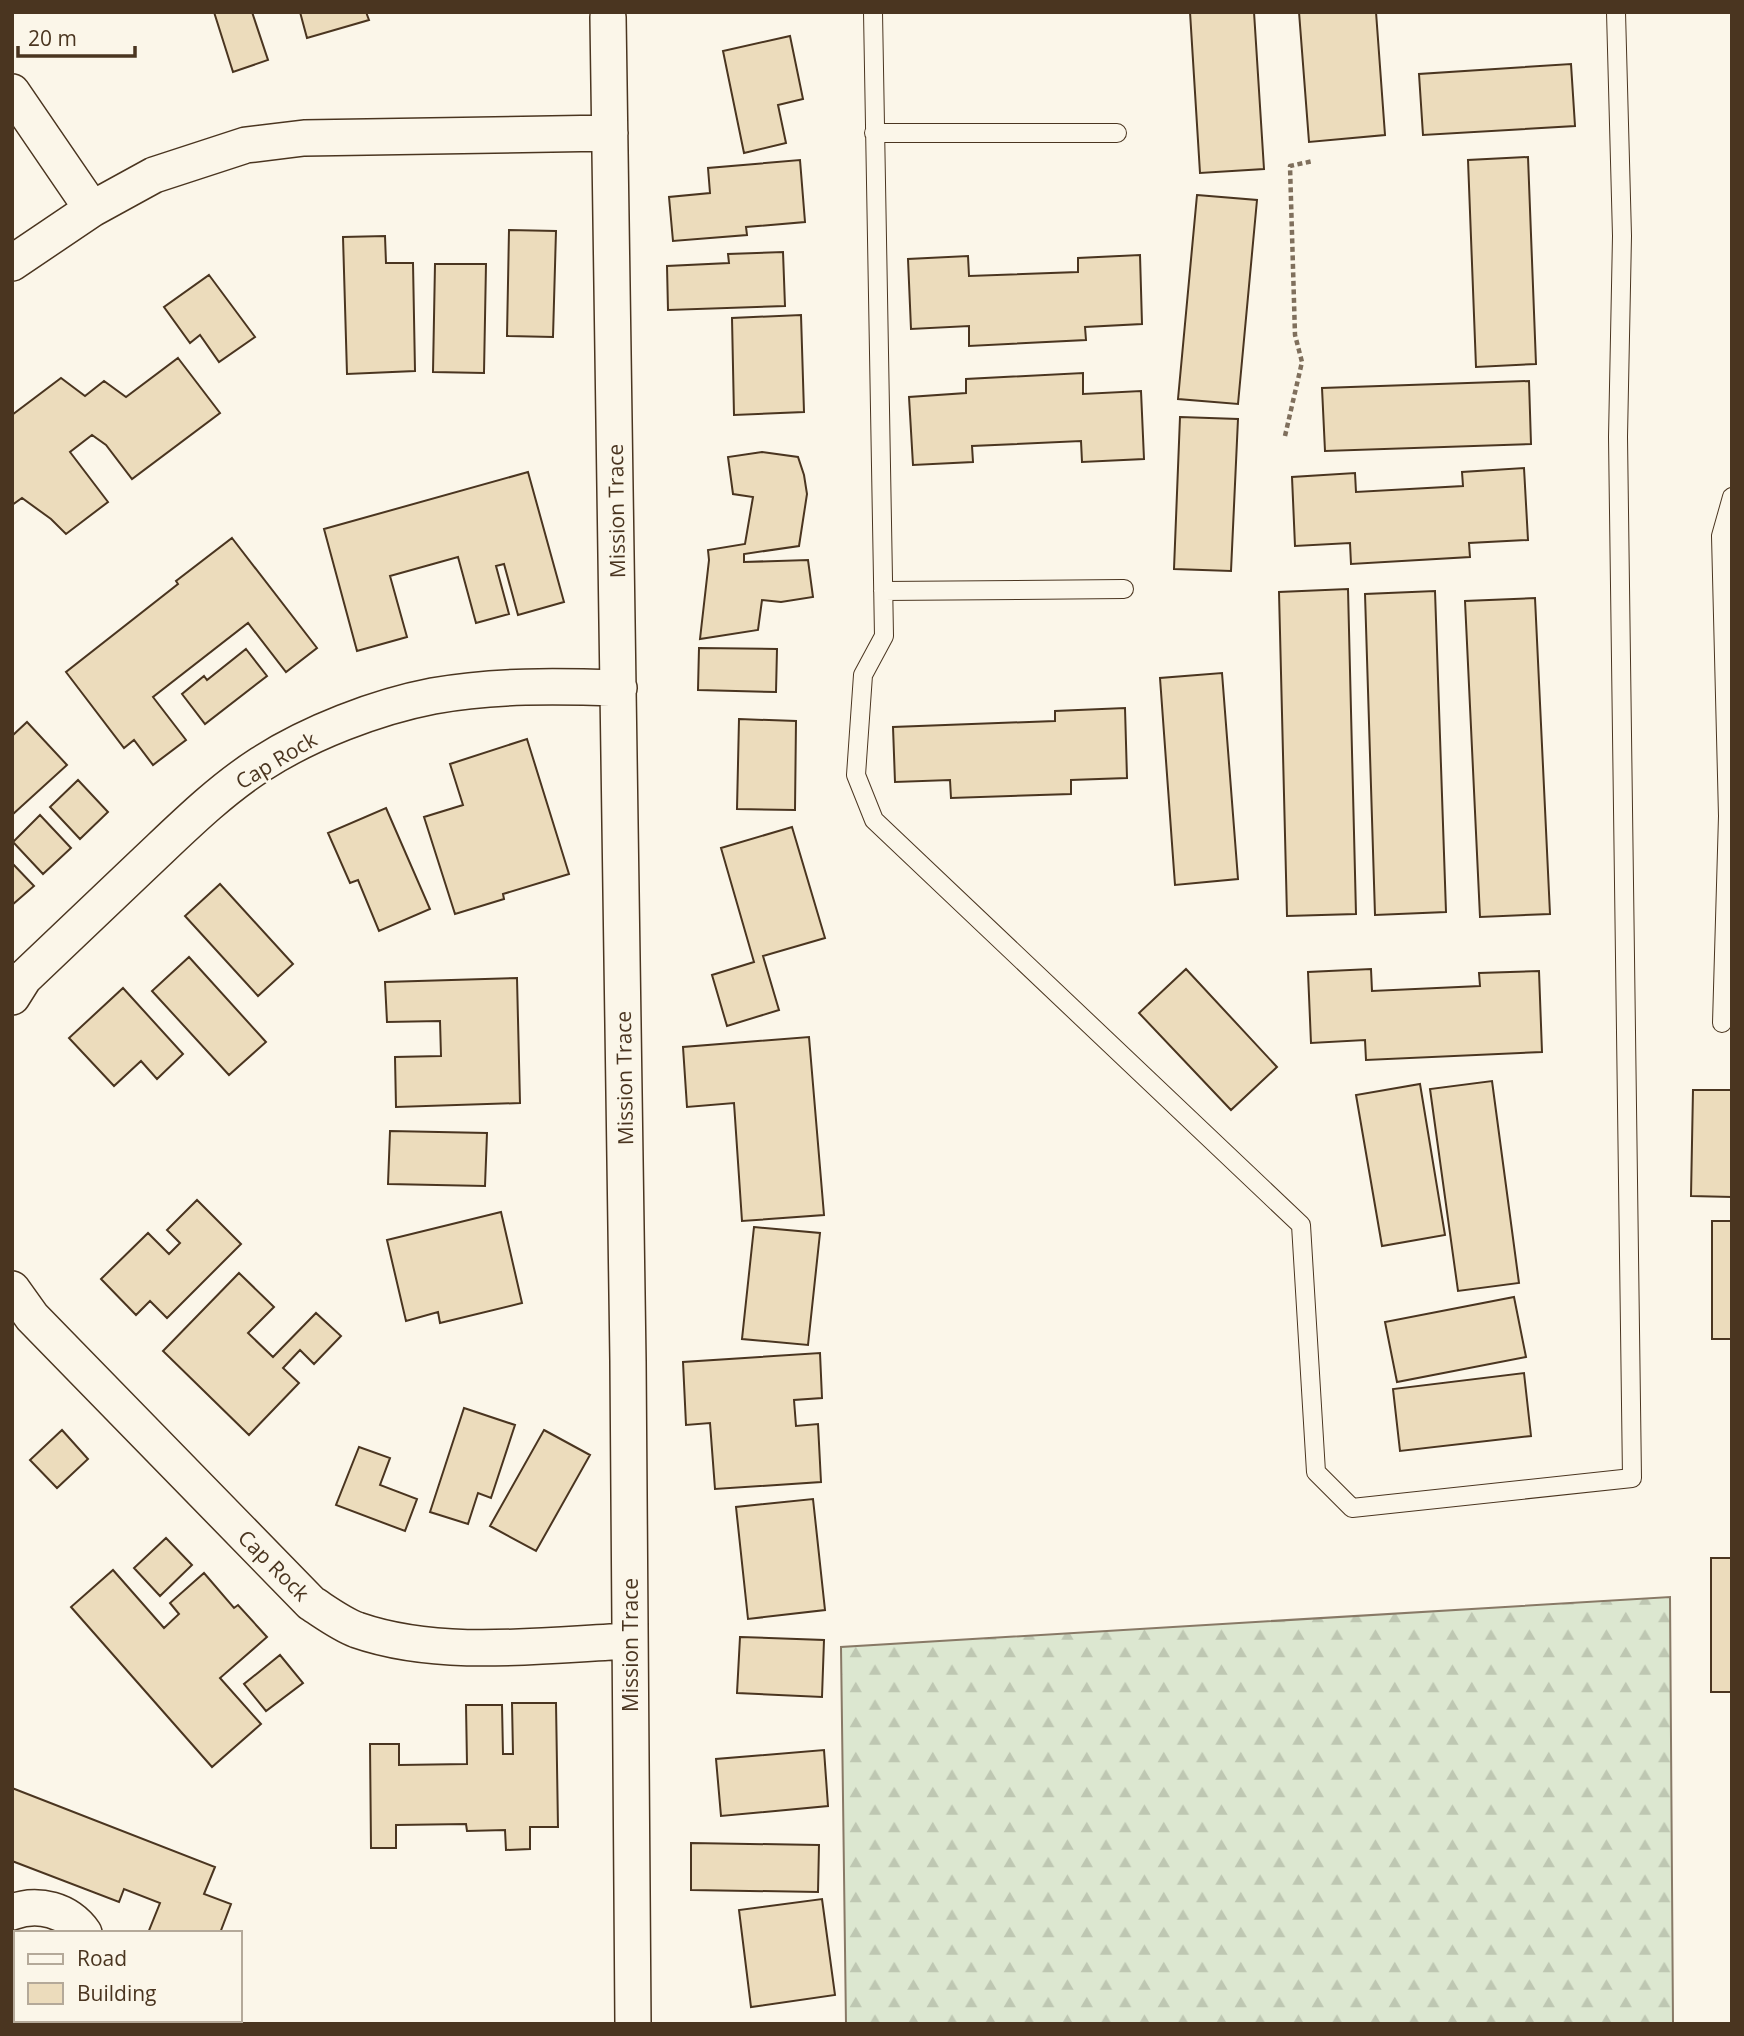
<svg xmlns="http://www.w3.org/2000/svg" width="1744" height="2036" viewBox="0 0 1744 2036" font-family="'Open Sans',sans-serif">
  <style>
    .forest { fill: url(#forest-firs); stroke: #887966; stroke-width: 2 }
    .building { fill: #ecdcbc; stroke: #4a3520; stroke-width: 2 }
    .lines { fill: none; stroke-linecap: round; stroke-linejoin: round }
    .service-casing { stroke: #4a3520; stroke-width: 20 }
    .minor-casing { stroke: #4a3520; stroke-width: 38 }
    .path { stroke: #7f6f5c; stroke-width: 4.5; stroke-dasharray: 5 3.5; stroke-linecap: butt }
    .service { stroke: #fbf6e9; stroke-width: 18 }
    .minor { stroke: #fbf6e9; stroke-width: 35 }
    .labels { text-anchor: middle; dominant-baseline: central; stroke-width: 5; stroke-linejoin: round; paint-order: stroke }
    .street-label { font-size: 21px; fill: #4a3520; stroke: #fbf6e9 }
  </style>
  <defs>
    <pattern id="forest-firs" width="22" height="20" patternUnits="userSpaceOnUse" patternTransform="scale(1.75)"><rect width="22" height="20" fill="#dce7d0"/><path d="M5 1l3.5 6h-7zM16 11l3.5 6h-7z" fill="#bec7b2"/></pattern>
  </defs>
  <rect width="100%" height="100%" fill="#fbf6e9"/>
  <path class="forest" d="M1670,1597l3,427h-827l-5,-377z"/>
  <path class="building" d="M214,12h38l16,48 -35,12z
    M300,12h66l3,8 -62,18z
    M1190,12h64l10,157 -64,4z
    M1299,12h77l9,123 -76,7z
    M790,36l13,63 -25,6 8,38 -42,10 -21,-102z
    M1571,64l4,62 -152,9 -4,-61z
    M1528,157l8,207 -60,3 -8,-207z
    M800,160l5,62 -59,5 1,8 -74,6 -4,-44 41,-4 -2,-25z
    M1197,195l60,5 -19,204 -60,-5z
    M509,230l47,1 -3,106 -46,-1z
    M385,236l1,27h27l2,108 -68,3 -4,-137z
    M783,252l2,54 -117,4 -1,-44 62,-3 -1,-9z
    M1140,255l2,69 -57,3 1,13 -117,6v-20l-58,3 -3,-70 60,-3 1,20 109,-4v-14z
    M435,264h51l-2,109 -51,-1z
    M209,275l46,62 -36,25 -19,-27 -10,8 -26,-36z
    M801,315l3,97 -70,3 -2,-97z
    M178,358l42,55 -88,66 -26,-34 -14,-10 -22,17 38,50 -42,32 -15,-15 -29,-21 -10,7v-90l49,-37 24,18 19,-15 22,16z
    M1083,373v21l58,-3 3,68 -62,3 -1,-21 -109,5 1,16 -60,3 -4,-68 57,-4v-14z
    M1529,381l2,63 -206,7 -3,-63z
    M1180,417l58,2 -7,152 -57,-2z
    M762,452l36,5 6,18 3,19 -8,52 -55,8v8l64,-2 5,37 -32,5 -19,-2 -4,30 -58,9 9,-79 -1,-10 37,-6 8,-47 -20,-3 -5,-37z
    M1524,468l4,72 -59,3 1,14 -119,7 -1,-21 -55,3 -3,-69 63,-4 1,19 107,-6 -1,-14z
    M528,472l36,130 -46,13 -14,-51 -8,2 13,48 -33,9 -18,-66 -68,19 17,61 -50,14 -33,-122z
    M232,538l85,110 -31,24 -38,-49 -95,74 33,43 -33,25 -19,-25 -10,8 -58,-76 112,-88 -2,-3z
    M1348,589l8,325 -69,2 -8,-324z
    M1435,591l11,321 -71,3 -10,-321z
    M1535,598l15,316 -70,3 -15,-316z
    M699,648l78,1 -1,43 -78,-2z
    M246,649l21,27 -62,48 -23,-30 22,-18 3,4z
    M1222,673l16,206 -63,6 -15,-207z
    M1125,708l2,70 -56,2v14l-120,4 -1,-18 -55,2 -2,-55 162,-6v-10z
    M739,719l57,2 -1,89 -58,-1z
    M27,722l40,43 -55,50v-79z
    M527,739l42,135 -66,20 1,5 -49,15 -31,-97 39,-12 -13,-41z
    M78,780l30,32 -28,27 -30,-32z
    M386,808l44,101 -51,22 -21,-51 -8,3 -22,-50z
    M40,815l31,33 -28,26 -30,-32z
    M792,827l33,111 -62,18 16,54 -52,16 -15,-51 42,-13 -33,-114z
    M12,863l22,23 -22,19z
    M220,884l73,80 -35,32 -73,-80z
    M189,957l77,85 -37,33 -77,-84z
    M1186,969l91,98 -46,43 -92,-97z
    M1371,969l1,22 108,-5 -1,-13 60,-2 3,81 -176,8 -1,-20 -54,3 -3,-71z
    M517,978l3,125 -124,4 -1,-50 46,-1 -1,-35 -53,1 -2,-40z
    M123,988l60,66 -26,25 -16,-18 -27,25 -45,-48z
    M809,1037l15,178 -82,6 -8,-118 -47,4 -4,-60z
    M1492,1081l27,202 -61,8 -28,-202z
    M1420,1084l25,151 -63,11 -26,-151z
    M1693,1090h39v107l-41,-1z
    M390,1131l97,2 -2,53 -97,-2z
    M197,1200l44,44 -74,74 -17,-17 -14,14 -35,-36 47,-46 21,21 11,-11 -13,-13z
    M501,1212l21,91 -82,20 -2,-11 -32,9 -19,-81z
    M1712,1221h20v118h-20z
    M754,1227l66,6 -12,112 -66,-6z
    M239,1273l35,34 -26,26 25,24 43,-44 25,23 -27,28 -14,-14 -17,18 16,15 -50,52 -86,-84z
    M1514,1297l12,60 -129,25 -12,-60z
    M820,1353l2,45 -28,2 2,26 22,-2 3,58 -106,7 -5,-66 -24,2 -3,-63z
    M1524,1373l7,63 -131,15 -7,-62z
    M464,1408l51,17 -24,73 -13,-5 -10,31 -38,-12z
    M62,1430l26,29 -31,29 -27,-28z
    M544,1430l46,25 -54,96 -46,-25z
    M359,1447l31,11 -10,27 37,14 -12,32 -69,-26z
    M813,1499l12,111 -77,9 -12,-112z
    M166,1538l26,27 -32,31 -26,-28z
    M1711,1558h21v134h-21z
    M113,1570l51,58 15,-14 -9,-11 34,-30 30,35 4,-3 29,32 -47,41 41,46 -49,43 -141,-160z
    M740,1637l84,3 -2,57 -85,-4z
    M280,1655l23,28 -37,28 -22,-27z
    M512,1703h44l2,124h-28v22l-24,1 -1,-20 -38,1 -1,-7 -70,1v23h-25l-1,-104h29v21l68,-1 -1,-59h36l1,49h10z
    M824,1750l4,56 -107,10 -5,-57z
    M12,1788l203,79 -11,27 27,10 -11,29h-72l12,-30 -36,-14 -5,13 -107,-41z
    M691,1843l128,2 -1,47 -127,-2z
    M822,1899l13,96 -84,12 -12,-97z"/>
  <g class="lines">
    <g class="service-casing">
      <path id="service" d="M873,12l11,624 -21,39 -7,100 18,45 427,405 15,247 36,36 280,-30 -14,-1041 4,-201 -6,-224
        M874,133h243
        M883,591l241,-2
        M1722,1023l6,-207 -7,-280 11,-39"/>
    </g>
    <g class="minor-casing">
      <path id="minor" d="M608,17l20,1344 5,663
        M12,92l80,117
        M12,263l80,-54 62,-34 92,-30 58,-7 306,-5
        M12,997l12,-19c41,-39 82,-78 123,-117 36,-34 72,-70 114,-97 48,-31 115,-57 172,-68 61,-11 123,-10 186,-8
        M12,1289l20,28 279,286c14,9 30,21 46,27 83,29 186,15 273,11
        M12,1912c26,-10 56,-2 72,21
        M185,2020l10,4
        M63,2024l6,-4"/>
    </g>
    <path class="path" d="M1285,436l17,-74 -7,-27 -5,-169 23,-5"/>
    <use href="#service" class="service"/>
    <use href="#minor" class="minor"/>
  </g>
  <g class="labels">
    <g class="street-label">
      <text transform="translate(616 511) rotate(-91)">Mission Trace</text>
      <text transform="translate(276 760) rotate(-31)">Cap Rock</text>
      <text transform="translate(624 1078) rotate(-91)">Mission Trace</text>
      <text transform="translate(274 1565) rotate(45)">Cap Rock</text>
      <text transform="translate(630 1645) rotate(-90)">Mission Trace</text>
    </g>
  </g>
  <rect width="1744" height="2036" fill="none" stroke="#4a3520" stroke-width="28"/>
  <rect x="14" y="1931" width="228" height="91" fill="#fbf6e9" stroke="#b4a999" stroke-width="2"/>
  <rect x="28" y="1954" width="35" height="10" fill="#fbf6e9" stroke="#b4a999" stroke-width="2"/>
  <text x="77" y="1966" font-size="21" fill="#4a3520">Road</text>
  <rect x="28" y="1983" width="35" height="21" fill="#ecdcbc" stroke="#b4a999" stroke-width="2"/>
  <text x="77" y="2001" font-size="21" fill="#4a3520">Building</text>
  <path d="M18 46v10h117v-10" fill="none" stroke="#4a3520" stroke-width="3.5"/>
  <text x="28" y="46" font-size="21" fill="#4a3520" stroke="#fbf6e9" stroke-width="5" paint-order="stroke">20 m</text>
</svg>
